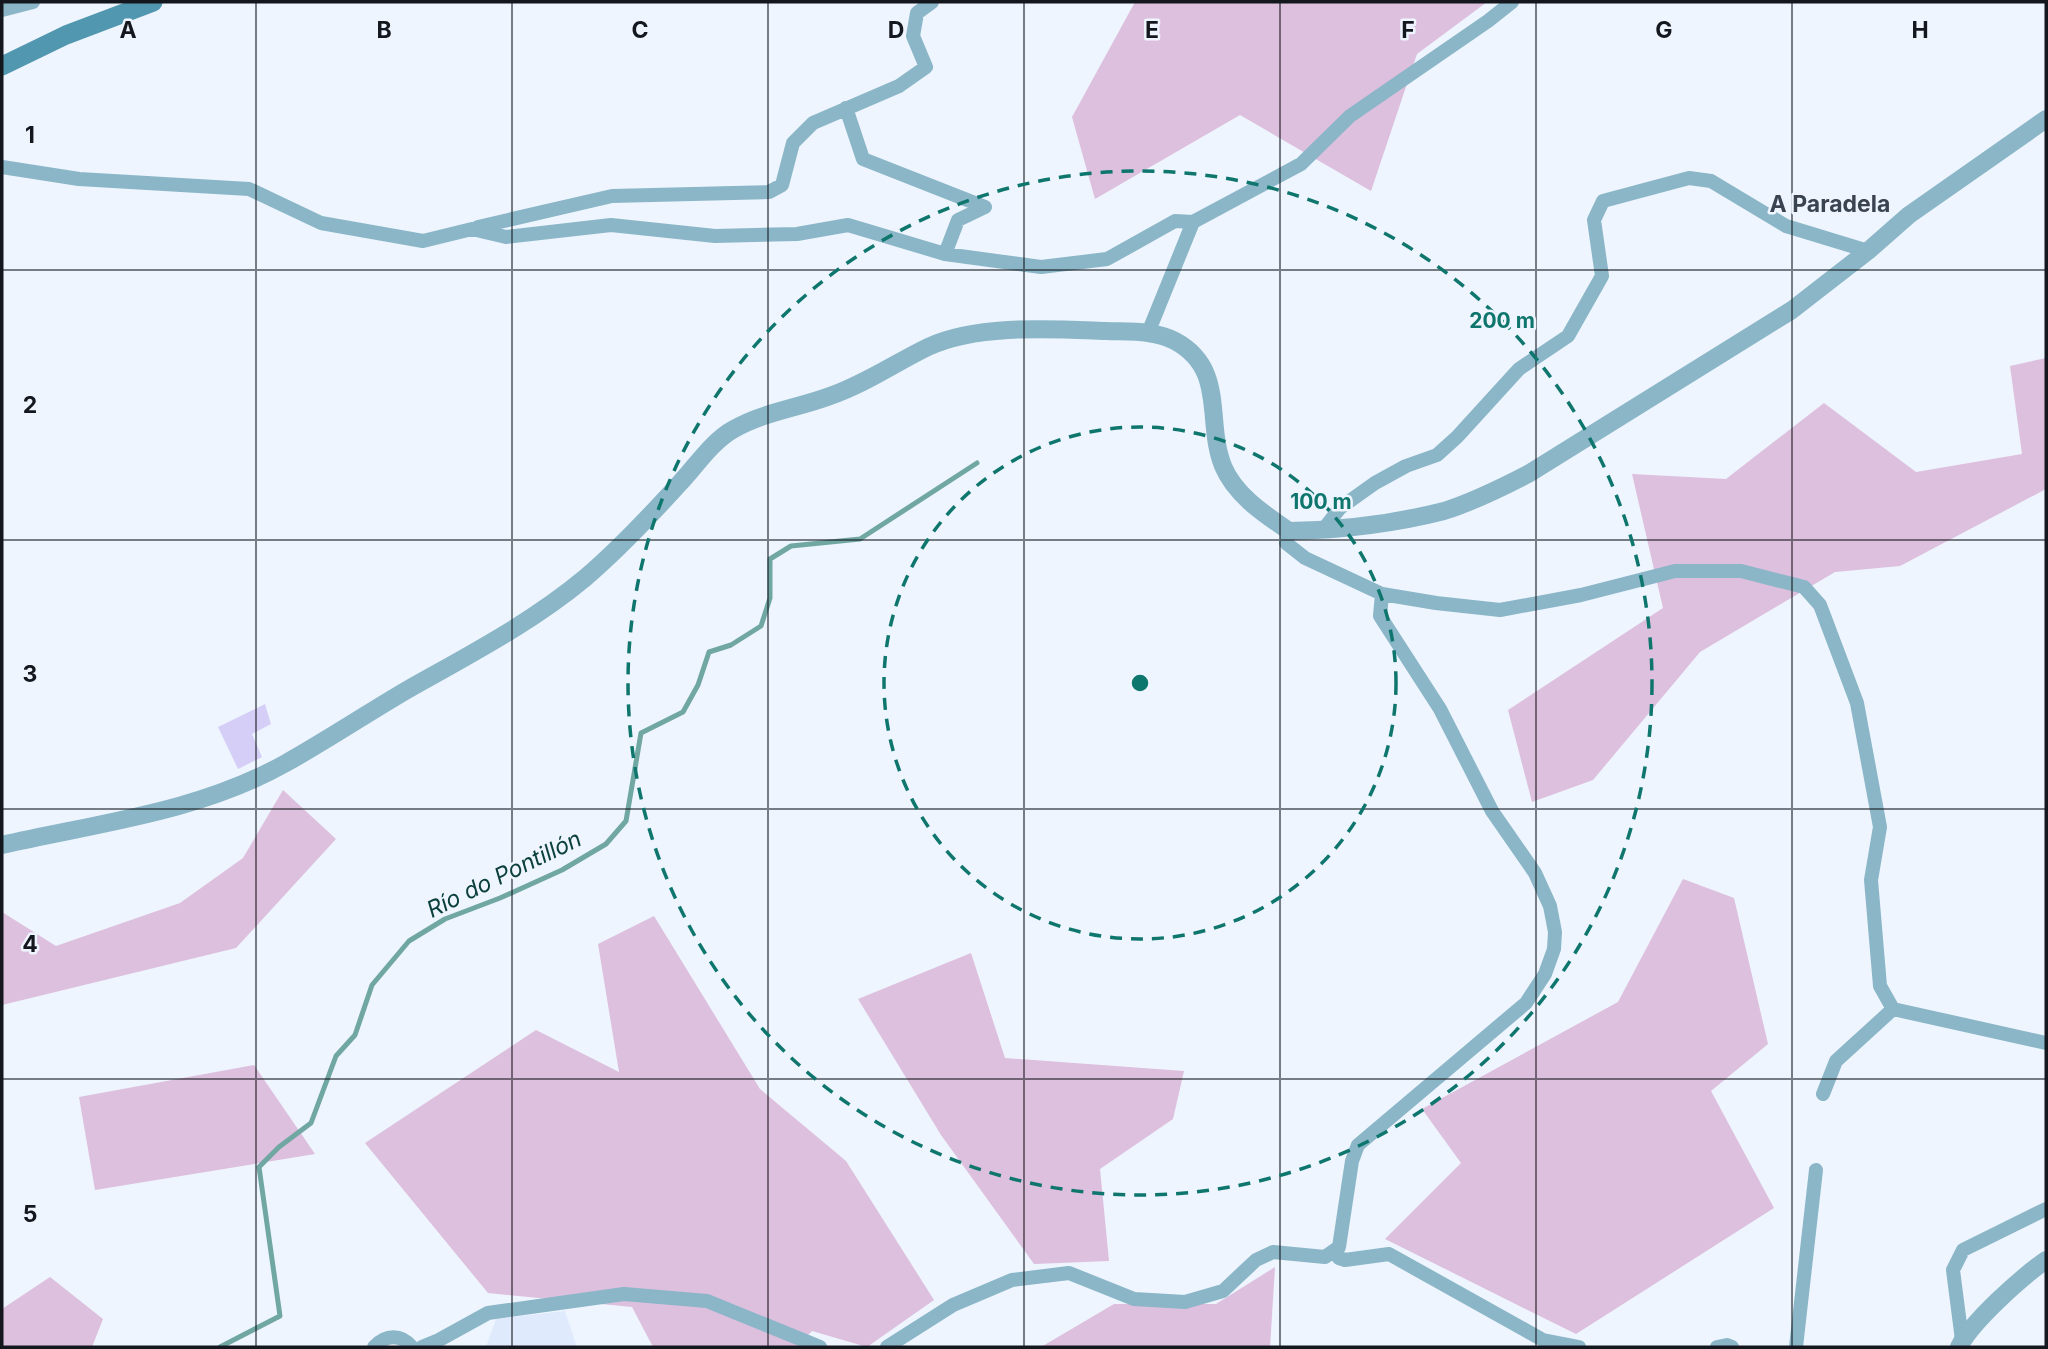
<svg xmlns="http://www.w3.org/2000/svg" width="2048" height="1349" viewBox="0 0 2048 1349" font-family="Inter,sans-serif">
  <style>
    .built { fill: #dfebfd }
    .green { fill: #ddbfde }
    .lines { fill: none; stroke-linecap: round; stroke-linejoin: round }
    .stream { stroke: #71a7a3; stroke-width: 5 }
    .building { fill: #d5cff8 }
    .minor { stroke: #8ab6c7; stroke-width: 14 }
    .tertiary { stroke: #8ab6c7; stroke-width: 18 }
    .secondary { stroke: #5297b0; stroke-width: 19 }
    .grid { fill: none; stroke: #14181e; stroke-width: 2; stroke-opacity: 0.55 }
    .ring { fill: none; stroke: #0f766e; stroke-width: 3.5; stroke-dasharray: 12 9 }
    .labels { text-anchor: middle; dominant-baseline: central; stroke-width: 5; stroke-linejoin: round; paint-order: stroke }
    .neighbourhood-label { font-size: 23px; font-weight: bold; fill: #3a4350; stroke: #eef5fe }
    .water-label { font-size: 23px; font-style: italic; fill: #0b3f3c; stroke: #eef5fe }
    .grid-label { font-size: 23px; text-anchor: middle; font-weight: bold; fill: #14181e; stroke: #eef5fe; stroke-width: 5; stroke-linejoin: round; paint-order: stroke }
    .centre { fill: #0f766e; stroke: #eef5fe; stroke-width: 3.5 }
    .ring-label { font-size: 21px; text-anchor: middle; font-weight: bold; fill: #0f766e; stroke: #eef5fe; stroke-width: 5; stroke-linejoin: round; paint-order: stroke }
  </style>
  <rect width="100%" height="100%" fill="#eef5fe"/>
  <path class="built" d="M565,1311l12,36h-91l10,-28z"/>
  <path class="green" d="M1135,2h352l-70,52 -46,137 -131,-76 -145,84 -23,-82z
    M2046,358v131l-146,77 -65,6 -135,80 -107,128 -61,22 -24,-92 155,-102 -31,-134 94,5 98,-76 92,69 106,-18 -12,-88z
    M283,790l53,49 -100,109 -234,57v-93l54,34 124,-43 63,-45z
    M1683,879l51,19 34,146 -57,47 63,117 -198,126 -191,-95 76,-76 -39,-54 196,-107z
    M654,916l106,173 86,72 88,139 -67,47 -55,-16 -16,16h-143l-21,-40 -144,-14 -123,-150 171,-113 83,42 -21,-128z
    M971,953l34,105 179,13 -11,48 -73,50 9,92 -75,3 -93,-129 -83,-136z
    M254,1065l61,89 -220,36 -16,-93z
    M1275,1267l-5,80h-229l73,-43h102z
    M50,1277l53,42 -11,28h-90v-38z"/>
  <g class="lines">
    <path class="stream" d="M220,1347l60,-31 -21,-149 20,-20 32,-24 25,-67 19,-21 17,-50 37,-44 36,-22 55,-21 62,-28 44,-26 20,-23 15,-88 42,-21 15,-27 11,-33 22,-7 30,-19 9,-28v-39l21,-13 69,-7 117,-76"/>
  </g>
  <path class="building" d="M265,704l6,20 -19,10 10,23 -24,12 -20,-42z"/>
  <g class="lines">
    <path class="minor" d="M2,10l31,-8
      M846,108l17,51 122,48 -27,13 -13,34
      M2,167l77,12 170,10 72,34 102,18 49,-12 34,8 105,-12 104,11 82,-2 51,-9 97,29 96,13 66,-8 68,-38 18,1
      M478,227l134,-31 157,-4 13,-7 11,-42 20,-20 86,-37 27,-19 -13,-31 4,-23 15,-11
      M1148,333l45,-111 108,-58 49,-48 138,-95 24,-19
      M1323,530l17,-22 35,-25 31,-17 31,-11 20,-18 62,-68 49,-33 34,-60 -8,-56 9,-19 86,-23 22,3 75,45 82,25
      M1382,594l54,9 64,7 81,-15 94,-24h66l63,16 16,18 37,98 23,124 -9,53 9,106 13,23 153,34
      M1823,1094l13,-33 57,-52
      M1335,1252l4,6 6,2 44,-6 154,86 36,7
      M1962,1340l-9,-70 10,-20 83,-41
      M374,1347c12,-13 27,-13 38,0
      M422,1347l17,-7 49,-27 136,-19 83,7 113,46
      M887,1347l66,-42 59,-25 57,-7 65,26 51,3 38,-11 33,-31 17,-8 52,5 14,-10 13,-86 6,-16 168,-142 19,-29 9,-25 1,-17 -5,-26 -15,-33 -43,-62 -52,-102 -60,-93 2,-22 -77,-36 -19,-15 3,-12
      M1717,1347l10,-2 5,2
      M1796,1347l20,-177"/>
    <path class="tertiary" d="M2,845c96,-22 197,-33 284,-82 41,-23 80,-49 121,-73 60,-34 124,-67 178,-112 34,-29 64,-61 94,-94 17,-18 33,-43 55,-55 30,-17 64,-21 96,-33 35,-12 65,-33 98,-49 49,-23 124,-18 178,-16 22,1 49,-1 69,10 52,28 30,80 48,125 12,29 41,48 66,65 52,-1 104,-7 155,-20 29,-9 57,-23 84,-37l264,-164 76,-59 41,-36 137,-96
      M1959,1347c13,-26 63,-70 87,-87"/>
    <path class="secondary" d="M2,66l64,-31 87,-33"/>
  </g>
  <path class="grid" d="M256,2v1345M512,2v1345M768,2v1345M1024,2v1345M1280,2v1345M1536,2v1345M1792,2v1345M2,270h2044M2,540h2044M2,809h2044M2,1079h2044"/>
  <g class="ring">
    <circle cx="1140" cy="683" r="256"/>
    <circle cx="1140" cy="683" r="512"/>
  </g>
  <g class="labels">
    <g class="neighbourhood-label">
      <text x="1830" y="204">A Paradela</text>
    </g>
    <g class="water-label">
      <text transform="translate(504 874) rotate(-26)">Río do Pontillón</text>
    </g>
  </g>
  <g class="grid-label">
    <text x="128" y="38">A</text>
    <text x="384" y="38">B</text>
    <text x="640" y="38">C</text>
    <text x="896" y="38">D</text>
    <text x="1152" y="38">E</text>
    <text x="1408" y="38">F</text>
    <text x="1664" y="38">G</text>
    <text x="1920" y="38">H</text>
    <text x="30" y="143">1</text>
    <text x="30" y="413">2</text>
    <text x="30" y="682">3</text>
    <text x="30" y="952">4</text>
    <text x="30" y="1222">5</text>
  </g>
  <circle cx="1140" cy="683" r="10" class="centre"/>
  <g class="ring-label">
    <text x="1502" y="328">200 m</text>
    <text x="1321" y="509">100 m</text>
  </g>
  <rect width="2048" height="1349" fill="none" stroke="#14181e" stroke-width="7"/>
</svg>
